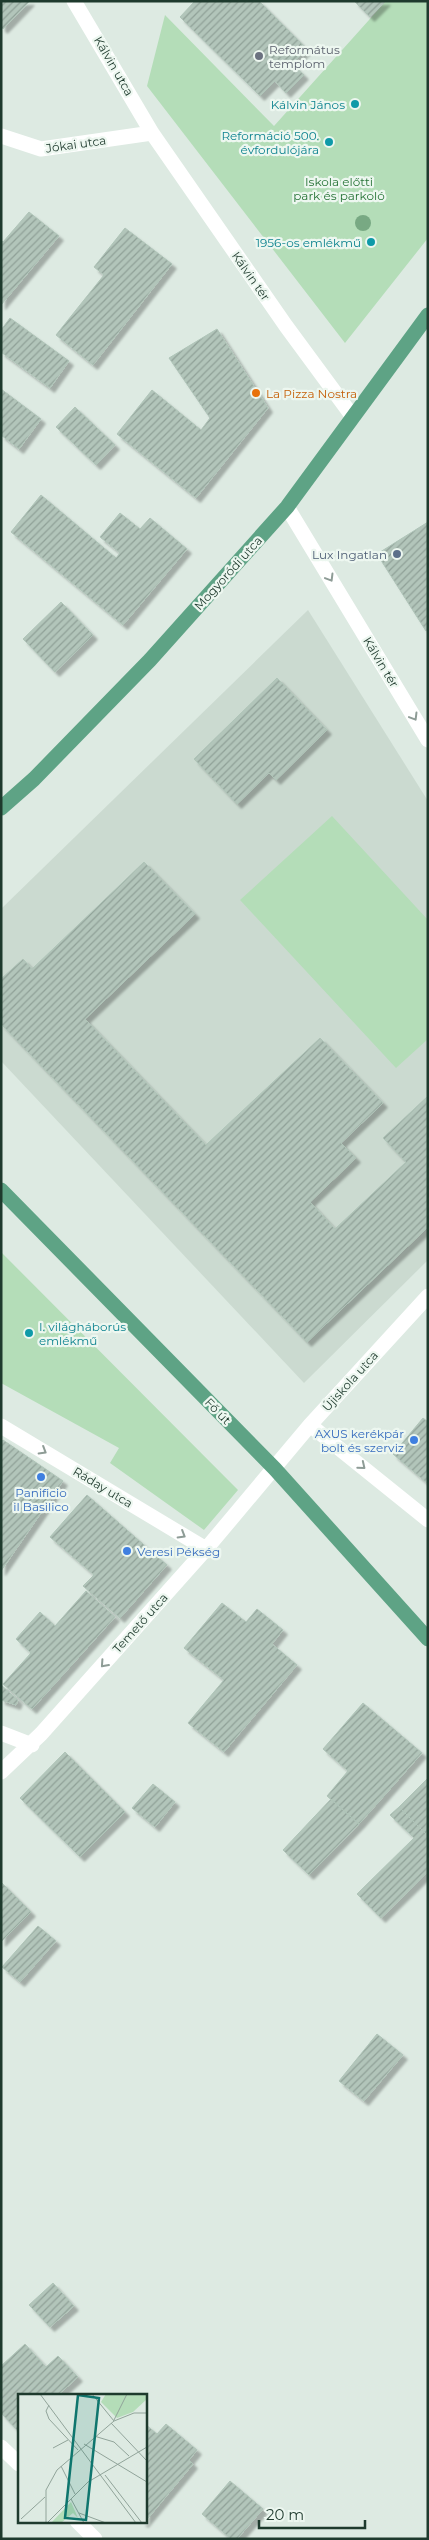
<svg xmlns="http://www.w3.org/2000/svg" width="429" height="2540" viewBox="0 0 429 2540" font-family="Montserrat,sans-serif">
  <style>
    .built { fill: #cbdad0 }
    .green { fill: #b4ddb8 }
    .building { fill: url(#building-hatch); stroke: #afc4b8; filter: url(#shadow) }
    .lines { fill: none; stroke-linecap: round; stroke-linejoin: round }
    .minor { stroke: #fff; stroke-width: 15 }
    .major { stroke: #5ea385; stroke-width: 15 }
    .tree { fill: #78a983 }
    .oneway { stroke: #8e9c96 }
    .worship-dot { fill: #6b7280; stroke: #edf7f0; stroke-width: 2 }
    .culture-dot { fill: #0f9aa8; stroke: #edf7f0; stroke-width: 2 }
    .food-dot { fill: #e8710a; stroke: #edf7f0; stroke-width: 2 }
    .service-dot { fill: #5c6f8a; stroke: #edf7f0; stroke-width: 2 }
    .shop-dot { fill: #3f7fe0; stroke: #edf7f0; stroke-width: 2 }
    .labels { text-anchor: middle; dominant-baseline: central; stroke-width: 4.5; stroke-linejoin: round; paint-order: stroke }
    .worship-label { font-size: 12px; fill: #5b616d; stroke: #edf7f0; text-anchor: start }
    .street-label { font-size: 12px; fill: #1e3a2d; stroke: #edf7f0 }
    .culture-label { font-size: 12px; fill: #0d838f; stroke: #edf7f0; text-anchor: end }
    .park-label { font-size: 12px; fill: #267336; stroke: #edf7f0 }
    .food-label { font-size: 12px; fill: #c56008; stroke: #edf7f0; text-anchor: start }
    .service-label { font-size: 12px; fill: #4e5e75; stroke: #edf7f0; text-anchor: end }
    .shop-label { font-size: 12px; fill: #366cbe; stroke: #edf7f0; text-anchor: end }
    .inset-road { fill: none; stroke: #91a49a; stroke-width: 1 }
    .view { fill: #0f766e; fill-opacity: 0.15; stroke: #0f766e; stroke-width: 2.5 }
    .inset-edge { fill: none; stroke: #1e3a2d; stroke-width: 2.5 }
  </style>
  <defs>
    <pattern id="building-hatch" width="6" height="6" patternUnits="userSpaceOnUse" patternTransform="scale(1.25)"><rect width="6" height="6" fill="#b2c5ba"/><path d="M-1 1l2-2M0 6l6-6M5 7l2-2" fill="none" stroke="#90a198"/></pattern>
    <filter id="shadow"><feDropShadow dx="4.5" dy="4.5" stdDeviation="1" flood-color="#0004"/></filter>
  </defs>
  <rect width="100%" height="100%" fill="#ddeae2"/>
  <path class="built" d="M308,610l120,191v459l-124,123 -303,-322v-152z"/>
  <path class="green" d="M386,1h42v237l-83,105 -198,-257 18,-71 109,111z
    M332,816l96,104v119l-32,29 -156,-168z
    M1,1252l237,238 -34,40 -94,-67 9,-15 -118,-65z"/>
  <path class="building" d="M1,1h29l-27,28 -2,-2z
    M195,1h64l48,48 -15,15 12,11 -18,18 -11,-12 -15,15 -80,-79z
    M354,1h32l-16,16z
    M29,212l30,24 -58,69v-65l2,2z
    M125,228l47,36 -79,101 -37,-30 48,-60 -10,-8z
    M10,318l59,43 -19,27 -49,-36v-22z
    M217,329l51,79 -72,90 -79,-64 35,-44 49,40 9,-12 -41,-60z
    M1,389l40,30 -22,30 -18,-14z
    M75,407l40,38 -19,20 -40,-38z
    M41,495l75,63 4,-5 -20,-16 20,-24 20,16 10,-11 37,31 -64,76 -112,-93z
    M428,522v107l-2,2 -49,-77z
    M61,602l32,33 -38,37 -32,-33z
    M277,678l50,52 -51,50 -7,-7 -32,31 -43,-45z
    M144,862l51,52 -110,105 121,126 114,-107 63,65 -42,40 15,15 -46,44 25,27 71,-67 -23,-24 45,-42v131l-121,115 -306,-318v-45l22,-20 9,10z
    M423,1418l5,4v62l-35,-30z
    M3,1440l60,41 -62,90v-129z
    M87,1495l80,70 -47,53 -37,-32 11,-11 -44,-38z
    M86,1591l29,26 -83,92 -29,-25 28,-31 -15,-14 24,-27 15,14z
    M222,1603l24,19 11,-13 26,21 -11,14 25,21 -73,87 -36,-29 36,-43 -40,-32z
    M1,1685l17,15 -2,5 -15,-5z
    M363,1703l59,50 -63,71 -32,-28 21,-25 -25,-22z
    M65,1752l60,60 -45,45 -60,-59z
    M428,1778v58l-29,-29z
    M153,1784l22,18 -20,25 -23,-19z
    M331,1799l28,25 -50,51 -26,-25z
    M399,1807l29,29v36l-47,46 -24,-24 57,-56 -24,-23z
    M1,1882l30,30 -30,30z
    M38,1926l18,15 -36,41 -18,-15z
    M377,2034l26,21 -39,46 -25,-20z
    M53,2283l21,23 -24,21 -21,-22z
    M25,2344l21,23 12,-11 20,21 -20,18h-39l-1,36 -17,-18v-47z
    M145,2424l12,10 9,-10 31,26 -8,10 4,4 -49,59 -3,-2h4z
    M230,2481l33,28 -26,30h-6l-29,-25z"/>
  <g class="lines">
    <path class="minor" d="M74,1l78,132 134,193 67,91
      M1,136l40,13 111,-16
      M287,507l141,233
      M310,1425l118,95
      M1,1426l205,123
      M1,1733l31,12
      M1,1772l40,-38 165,-185 104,-124 118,-129
      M1,2447l18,17
      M77,2521l18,18"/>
    <path class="major" d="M1,808l33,-29 116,-119 137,-153 141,-192
      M1,1190l274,279 153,170"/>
  </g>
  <circle class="tree" cx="363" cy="223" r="8"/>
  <defs><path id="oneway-chevron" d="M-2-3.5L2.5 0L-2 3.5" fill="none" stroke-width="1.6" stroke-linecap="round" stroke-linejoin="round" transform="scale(1.25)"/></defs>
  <g class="oneway">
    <use href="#oneway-chevron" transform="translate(330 578) rotate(59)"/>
    <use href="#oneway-chevron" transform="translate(414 717) rotate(59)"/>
    <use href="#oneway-chevron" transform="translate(43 1451) rotate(31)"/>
    <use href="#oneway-chevron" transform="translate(362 1466) rotate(39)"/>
    <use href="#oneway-chevron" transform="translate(182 1535) rotate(31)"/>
    <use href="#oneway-chevron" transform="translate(104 1664) rotate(132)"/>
  </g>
  <circle class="worship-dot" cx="259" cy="56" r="5"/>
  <g class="culture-dot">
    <circle cx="355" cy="104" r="5"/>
    <circle cx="329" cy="142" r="5"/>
    <circle cx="371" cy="242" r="5"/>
    <circle cx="29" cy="1333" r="5"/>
  </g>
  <circle class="food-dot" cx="256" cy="393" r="5"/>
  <circle class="service-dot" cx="397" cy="554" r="5"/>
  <g class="shop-dot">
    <circle cx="414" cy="1440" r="5"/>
    <circle cx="41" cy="1477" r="5"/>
    <circle cx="127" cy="1551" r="5"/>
  </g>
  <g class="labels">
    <g class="worship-label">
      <text x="269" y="49">Református<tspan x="269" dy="14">templom</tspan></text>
    </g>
    <g class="street-label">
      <text transform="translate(114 66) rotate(60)">Kálvin utca</text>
      <text transform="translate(76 144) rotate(-8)">Jókai utca</text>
      <text transform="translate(251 276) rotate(55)">Kálvin tér</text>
      <text transform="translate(228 573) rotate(-48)">Mogyoródi utca</text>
      <text transform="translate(381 662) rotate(59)">Kálvin tér</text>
      <text transform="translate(350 1381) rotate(-48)">Újiskola utca</text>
      <text transform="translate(218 1411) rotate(46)">Fő út</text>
      <text transform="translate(103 1487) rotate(31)">Ráday utca</text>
      <text transform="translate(140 1623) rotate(-48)">Temető utca</text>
    </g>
    <g class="culture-label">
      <text x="345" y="104">Kálvin János</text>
      <text x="319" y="135">Reformáció 500.<tspan x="319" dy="14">évfordulójára</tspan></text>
      <text x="361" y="242">1956-os emlékmű</text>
      <text x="39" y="1326" text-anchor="start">I. világháborús<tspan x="39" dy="14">emlékmű</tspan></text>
    </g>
    <g class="park-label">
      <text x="339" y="181">Iskola előtti<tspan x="339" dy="14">park és parkoló</tspan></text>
    </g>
    <g class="food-label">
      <text x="266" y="393">La Pizza Nostra</text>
    </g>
    <g class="service-label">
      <text x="387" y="554">Lux Ingatlan</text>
    </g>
    <g class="shop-label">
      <text x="404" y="1433">AXUS kerékpár<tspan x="404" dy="14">bolt és szerviz</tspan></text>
      <text x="41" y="1492" text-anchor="middle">Panificio<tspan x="41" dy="14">il Basilico</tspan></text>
      <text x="137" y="1551" text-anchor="start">Veresi Pékség</text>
    </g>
  </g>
  <g transform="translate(18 2394)">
    <rect width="129" height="129" fill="#ddeae2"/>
    <path d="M53,108l7,16 -5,-5 -12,10h-10z" fill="#b4ddb8"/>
    <path d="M88,0h41v5l-14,13 -16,6 -16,-16z" fill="#b4ddb8"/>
    <path class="inset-road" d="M22,0l96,129M74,0l22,27M31,11l-3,6 3,8 29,31M96,26l13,-26M93,29l36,38M76,42l20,6 15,14M66,50l63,38M35,54l15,-8M43,72l14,28M87,81l37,48M53,105l13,24M61,119l27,10M3,125l24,-22M28,129v-33l11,-20 57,-49 20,-8h13M29,129l41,-41 59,-35"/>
    <path class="view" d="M60,1l21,3 -13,122 -21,-2z"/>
    <rect width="129" height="129" class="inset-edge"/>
  </g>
  <rect width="429" height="2540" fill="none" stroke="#1e3a2d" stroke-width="5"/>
  <path d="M259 2520v8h106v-8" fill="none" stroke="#1e3a2d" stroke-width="2.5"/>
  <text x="266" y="2520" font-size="15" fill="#1e3a2d" stroke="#edf7f0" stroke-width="4" paint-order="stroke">20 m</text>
</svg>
